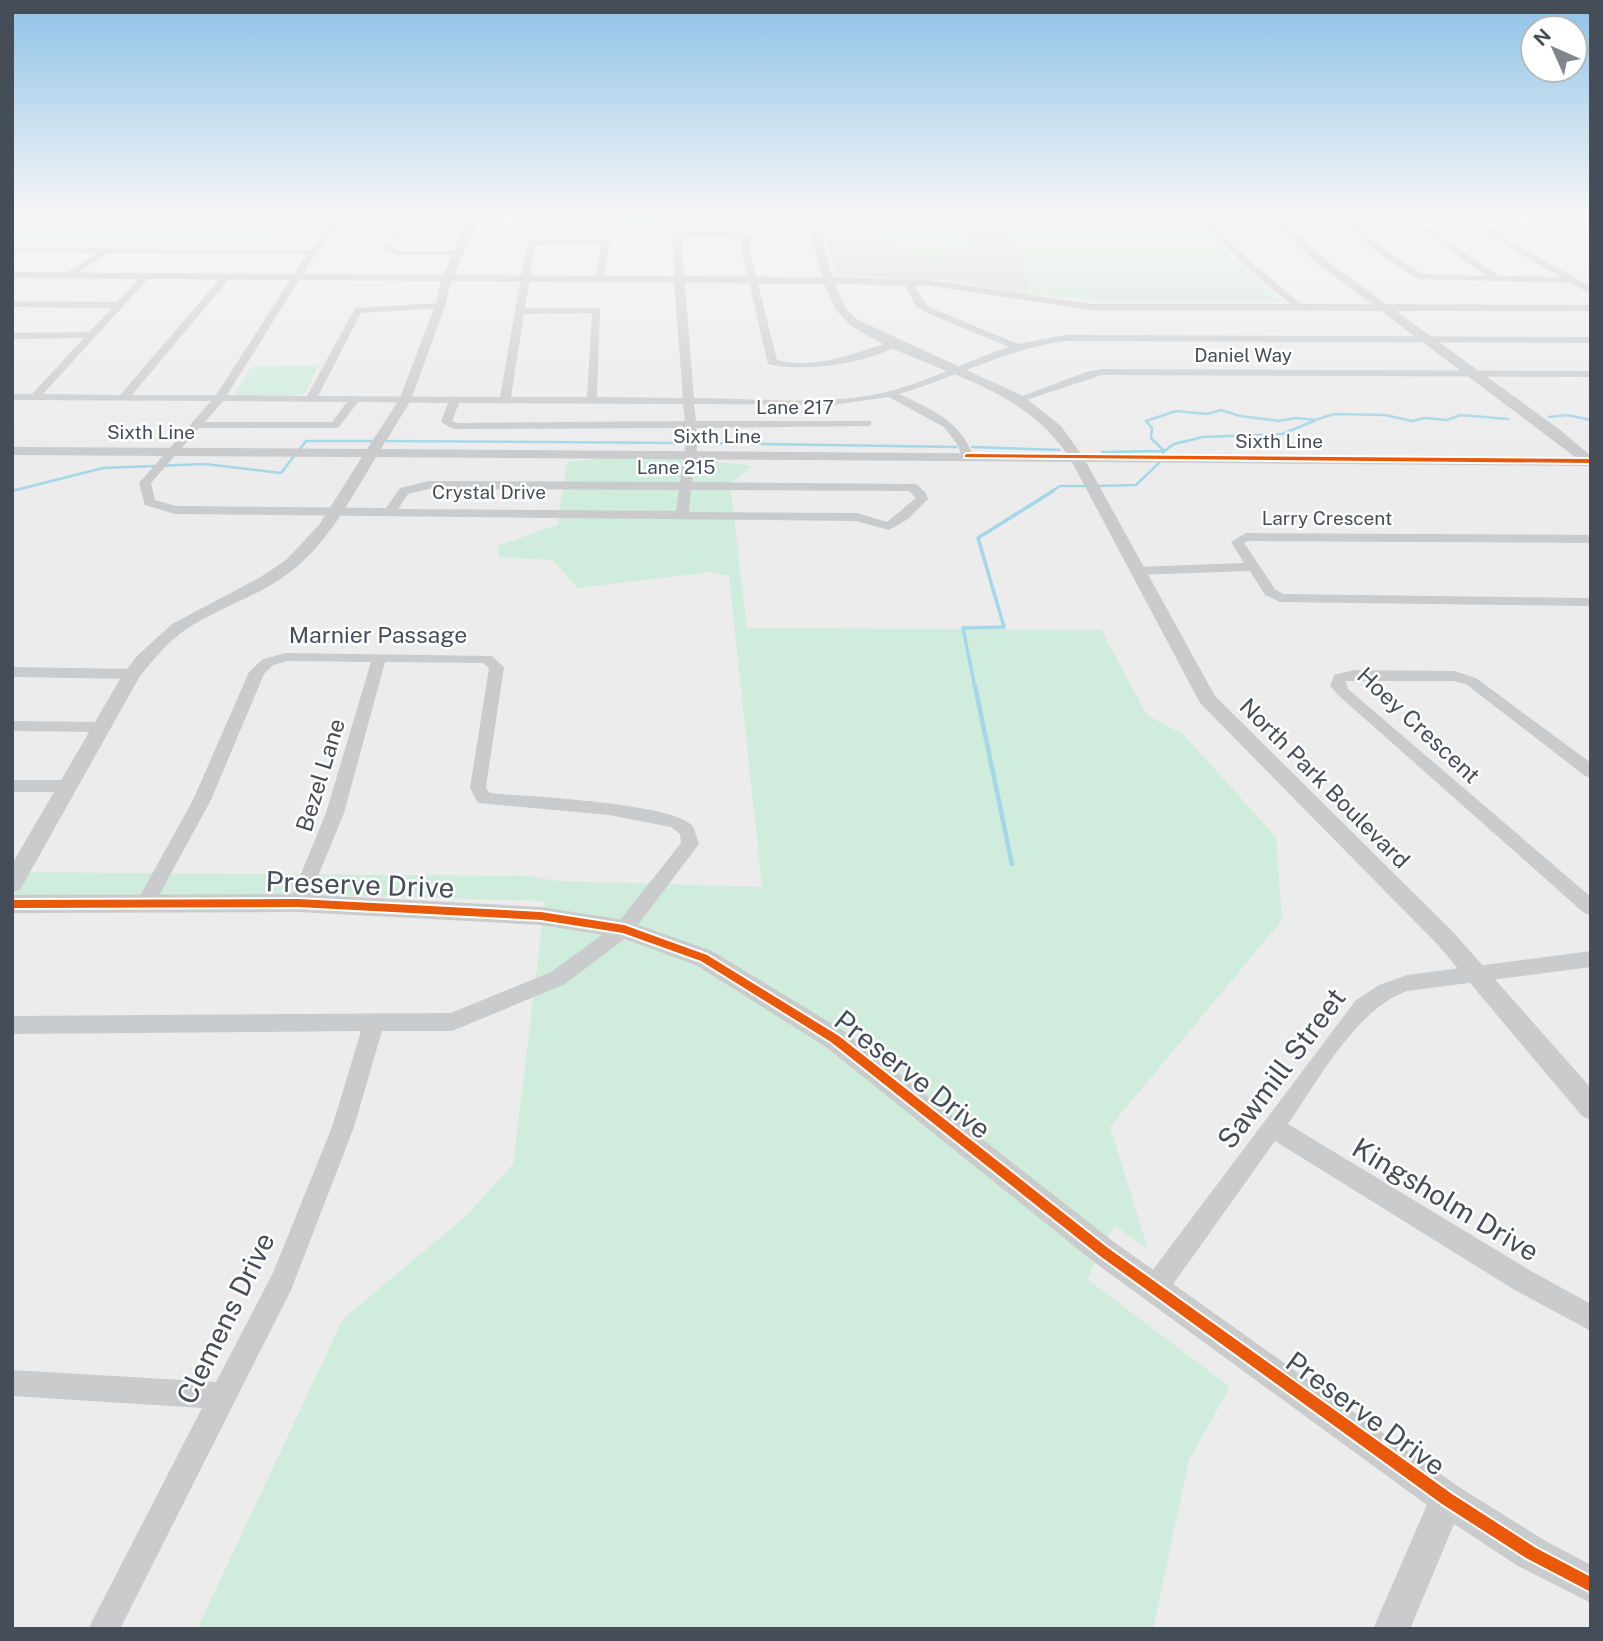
<svg xmlns="http://www.w3.org/2000/svg" width="1603" height="1641" viewBox="0 0 1603 1641" font-family="'Public Sans',sans-serif">
  <style>
    .education { fill: #dbdbdc }
    .green { fill: #d0ecdd }
    .water { fill: #a6d7e9 }
    .lines { fill: none; stroke-linecap: round; stroke-linejoin: round }
    .stream-far2 { stroke: #a6d7e9; stroke-width: 2.5 }
    .stream-far1 { stroke: #a6d7e9; stroke-width: 3.5 }
    .stream { stroke: #a6d7e9; stroke-width: 4.5 }
    .minor { fill: #c9cbcd; fill-rule: evenodd }
    .tertiary { fill: #c9cbcd; fill-rule: evenodd }
    .cycleway-casing { stroke: #fff; stroke-width: 4 }
    .cycleway { fill: #e8590c; fill-rule: evenodd }
    .labels { text-anchor: middle; dominant-baseline: central; stroke-width: 5; stroke-linejoin: round; paint-order: stroke }
    .far-street-label { font-size: 19px; fill: #454e58; stroke: #fff }
    .street-label { font-size: 23px; fill: #454e58; stroke: #fff }
    .near-street-label { font-size: 28px; fill: #454e58; stroke: #fff }
  </style>
  <rect width="100%" height="100%" fill="#edecec"/>
  <path class="education" d="M857,229l151,5 22,46 -3,14 -89,-15 -101,-3 -16,-46z"/>
  <path class="green" d="M12,215h328l-43,13 -23,10h-262z
    M485,215h24l-1,3 11,3 10,-6h8l6,7 9,1 106,1 14,-6 18,4 21,-4 28,6 14,-2 1,-7h23v16h-299z
    M865,231l101,4 11,15h-34l3,9 -23,1 -16,-8h-6l-8,-7 -28,-8z
    M1008,234h203l26,28 47,40h-184l-73,-8 3,-14z
    M319,365l-13,27 -9,3h-63l17,-28z
    M601,458h86l65,8 -22,17 17,145 354,2 46,85 37,20 92,102 6,83 -172,207 38,122 -34,-24 -27,54 143,108 -41,73 -36,169h-956l146,-310 123,-103 47,-52 32,-263 -231,-6 -302,1v-24l517,4 29,5 204,6 -33,-311 -18,-4 -134,16 -24,-28 -54,-3 -2,-11 60,-21 10,-63z"/>
  <path class="water" d="M537,215h217v7l-15,2 -28,-6 -21,4 -18,-4 -13,6 -107,-1 -14,-4z"/>
  <g class="lines">
    <path class="stream-far2" d="M1549,417l18,-2 24,5
      M386,441l298,2
      M699,443l257,4
      M972,447l88,3
      M300,449l6,-8h65
      M1102,452l62,-1 10,-7 29,-7 79,-3 32,-13
      M1163,454l1,-3 -13,-13 1,-10 -6,-7 30,-10 31,3 14,-4 19,6 39,5 17,-3 19,2 19,-6 51,1 27,6 13,-3 22,2 13,-5 48,4
      M1096,486l40,-1 23,-22
      M12,491l91,-23 102,-4 76,9 13,-17
      M1050,492l10,-6h27"/>
    <path class="stream-far1" d="M975,688l-12,-60 41,-1 -26,-89 75,-47"/>
    <path class="stream" d="M975,686l37,178"/>
    <path class="minor" d="M352,215l-9,5 -27,33 -89,142 80,1 48,-88 85,-5 3,1v4l-82,5 -43,83 182,1 27,-154 4,-2 74,-1 4,2 -6,37 -4,3 -4,-3 6,-35 -66,1 -10,63h75l-3,89 86,1 -9,-118 -1,-46 22,-4 55,4 1,23 26,103c41,11 81,-9 120,-20l5,3c-29,20 -99,30 -134,21l-25,-107 -1,-21h-61l13,162c59,0 130,8 188,-5 44,-10 84,-32 127,-46l-84,-35 -10,-7 -12,-24 4,-3c10,7 12,21 24,30l87,36 47,-9 526,2v6l-526,-2c-58,8 -109,36 -166,53 32,15 62,27 74,62l-6,3 -4,-1 -6,-14 -13,-17 -55,-30 -56,8 -139,-1 2,17h175v4l-4,1 -171,2 2,13 -6,41 224,2 10,9 2,6 -20,20 -19,11 -33,-9 -681,-7 -30,-9 -6,-22 72,-82 -199,-1v-6h20l52,-56 -72,1v-6l77,-1 23,-24 -100,-1v-6l105,1 26,-28h6v4l-106,116 77,1 103,-120h6v4l-97,116h84l91,-141 -199,-1 -40,26 -3,-5 32,-21 -85,-1v-4l299,2 26,-34zM592,313l-5,84h-76l13,-83zM223,401l124,1 -15,20h-127zM358,402l90,1 -7,19 13,7 231,-1 1,13 -6,41 -251,-1 -29,7 -14,20 -210,-2 -21,-6 -4,-17 48,-55h136l4,-1zM459,403l224,1 2,17 -229,2 -4,-2zM429,489l250,1 -3,21 -278,-2 10,-15zM691,490l218,1 7,7 -29,24 -30,-9 -168,-1z
      M406,215h8l-23,30 8,6h59l3,4h-64l-14,-7z
      M874,215l57,6h187l16,-1 -3,-5h8l4,6 -6,3 -19,1h-187l-56,-5z
      M1197,215h8l40,42 57,48v4h-6l-57,-48z
      M1334,215h9l38,32 42,27 64,2 -87,-61h9l90,61 62,1 -45,-25 -53,-37h9l50,33 69,39v7l-21,-11 -152,-4 -43,-28z
      M1102,369l489,2v6l-489,-2 -79,26 -9,-2 72,-27z
      M1246,533l345,2v8l-343,-2 -4,2 31,46 8,5 308,4v8l-311,-4 -15,-7 -15,-24 -114,4 -7,-4 7,-4 108,-4 -13,-21z
      M286,653l206,3 12,11 -17,113 -1,8 4,5c39,4 179,9 203,33l6,18 -68,90 -66,50 -113,47h-70l-28,96 -63,163 -171,339h-32l114,-221 -190,-12v-26l204,12 57,-109 59,-146 29,-96 -349,3v-18l439,-3 100,-41 66,-48 64,-81 -1,-9 -9,-7 -62,-12 -131,-12 -8,-15 19,-120 -6,-5 -98,-1 -41,151 -39,95 -7,2 -7,-2 -2,-5 37,-90 45,-151 -84,-1 -14,4 -9,9 -53,126 -59,108 -7,2 -7,-2 -2,-5 57,-103 56,-128 14,-13z
      M12,667l120,2 8,5 -8,5 -120,-2z
      M1354,670l100,1 22,7 115,85v15l-6,-2 -119,-92 -13,-3h-107l2,8 243,208v18l-7,-2 -246,-218 -8,-9 4,-11z
      M12,721l90,1 8,5 -8,5 -90,-1z
      M12,780h57l8,6 -8,6h-57z
      M1591,951v16l-184,24c-51,18 -89,90 -119,133l243,147 60,33v27l-78,-42 -238,-148 -111,156 -9,4 -9,-4 -4,-9 4,-9 210,-279 23,-15 28,-10z"/>
    <path class="tertiary" d="M470,215h10l-26,60 368,2 -15,-54 -1,-8h10l16,62 98,3 162,24h280l-53,-39 -54,-50h10l52,46 59,43 205,1v6h-195l163,118 32,27v10l-505,-4 129,234 239,237 137,155v32l-9,-4 -144,-171 -238,-242 -128,-241 -696,-5c-25,41 -48,87 -87,116 -32,24 -71,35 -104,57 -18,13 -31,29 -45,46l-120,214 -8,2v-28l111,-190 14,-18 35,-32 87,-46 27,-18 33,-35 43,-68 -350,-2v-8l355,2 32,-49 36,-94 6,-25 -429,-3v-6l431,3zM451,281l373,3 12,26 14,15c72,48 163,52 217,129l-686,-5 30,-49 34,-94zM835,284l95,2 162,24 289,1 194,146 -494,-3 -20,-28 -38,-30 -165,-76 -12,-11z
      M298,894l243,13 83,13 88,31 132,80 270,211 345,245 85,53 47,25v38l-73,-37 -64,-42 -44,105h-37l54,-124 -333,-243 -268,-215 -130,-82 -74,-27 -81,-13 -243,-13 -286,1v-18z"/>
    <g class="cycleway-casing">
      <path id="cycleway" d="M967,454l624,5v4l-626,-6v-2z
        M298,899l243,13 83,13 83,30 132,81 269,212 344,246 84,54 55,29v15l-65,-34 -84,-54 -342,-248 -269,-214 -130,-81 -78,-28 -82,-13 -243,-13 -286,1v-8z"/>
    </g>
    <use href="#cycleway" class="cycleway"/>
  </g>
  <linearGradient id="sky" x2="0" y2="1"><stop stop-color="#8dc2e8"/><stop offset="0.48" stop-color="#f7f6f6"/><stop offset="1" stop-color="#f7f6f6" stop-opacity="0"/></linearGradient>
  <rect width="1603" height="445" fill="url(#sky)"/>
  <g class="labels">
    <g class="far-street-label">
      <text x="1243" y="355">Daniel Way</text>
      <text x="795" y="407">Lane 217</text>
      <text x="151" y="432">Sixth Line</text>
      <text x="717" y="436">Sixth Line</text>
      <text x="1279" y="441">Sixth Line</text>
      <text x="676" y="467">Lane 215</text>
      <text x="489" y="492">Crystal Drive</text>
      <text x="1327" y="518">Larry Crescent</text>
    </g>
    <g class="street-label">
      <text x="378" y="634">Marnier Passage</text>
      <text transform="translate(1419 725) rotate(43)">Hoey Crescent</text>
      <text transform="translate(320 775) rotate(-73)">Bezel Lane</text>
      <text transform="translate(1325 783) rotate(45)">North Park Boulevard</text>
    </g>
    <g class="near-street-label">
      <text transform="translate(360 884) rotate(2)">Preserve Drive</text>
      <text transform="translate(1281 1068) rotate(-53)">Sawmill Street</text>
      <text transform="translate(913 1074) rotate(38)">Preserve Drive</text>
      <text transform="translate(1446 1199) rotate(31)">Kingsholm Drive</text>
      <text transform="translate(225 1318) rotate(-64)">Clemens Drive</text>
      <text transform="translate(1366 1413) rotate(36)">Preserve Drive</text>
    </g>
  </g>
  <rect width="1603" height="1641" fill="none" stroke="#454e58" stroke-width="28"/>
  <g transform="translate(1554 49) rotate(315)"><circle r="33" fill="#ffffff" stroke="#b5b8bc" stroke-width="2"/>
  <path d="M0-5L12 26L0 18L-12 26Z" fill="#80858c"/>
  <text y="-10" font-size="19" font-weight="bold" text-anchor="middle" fill="#454e58">N</text>
  </g>
</svg>
